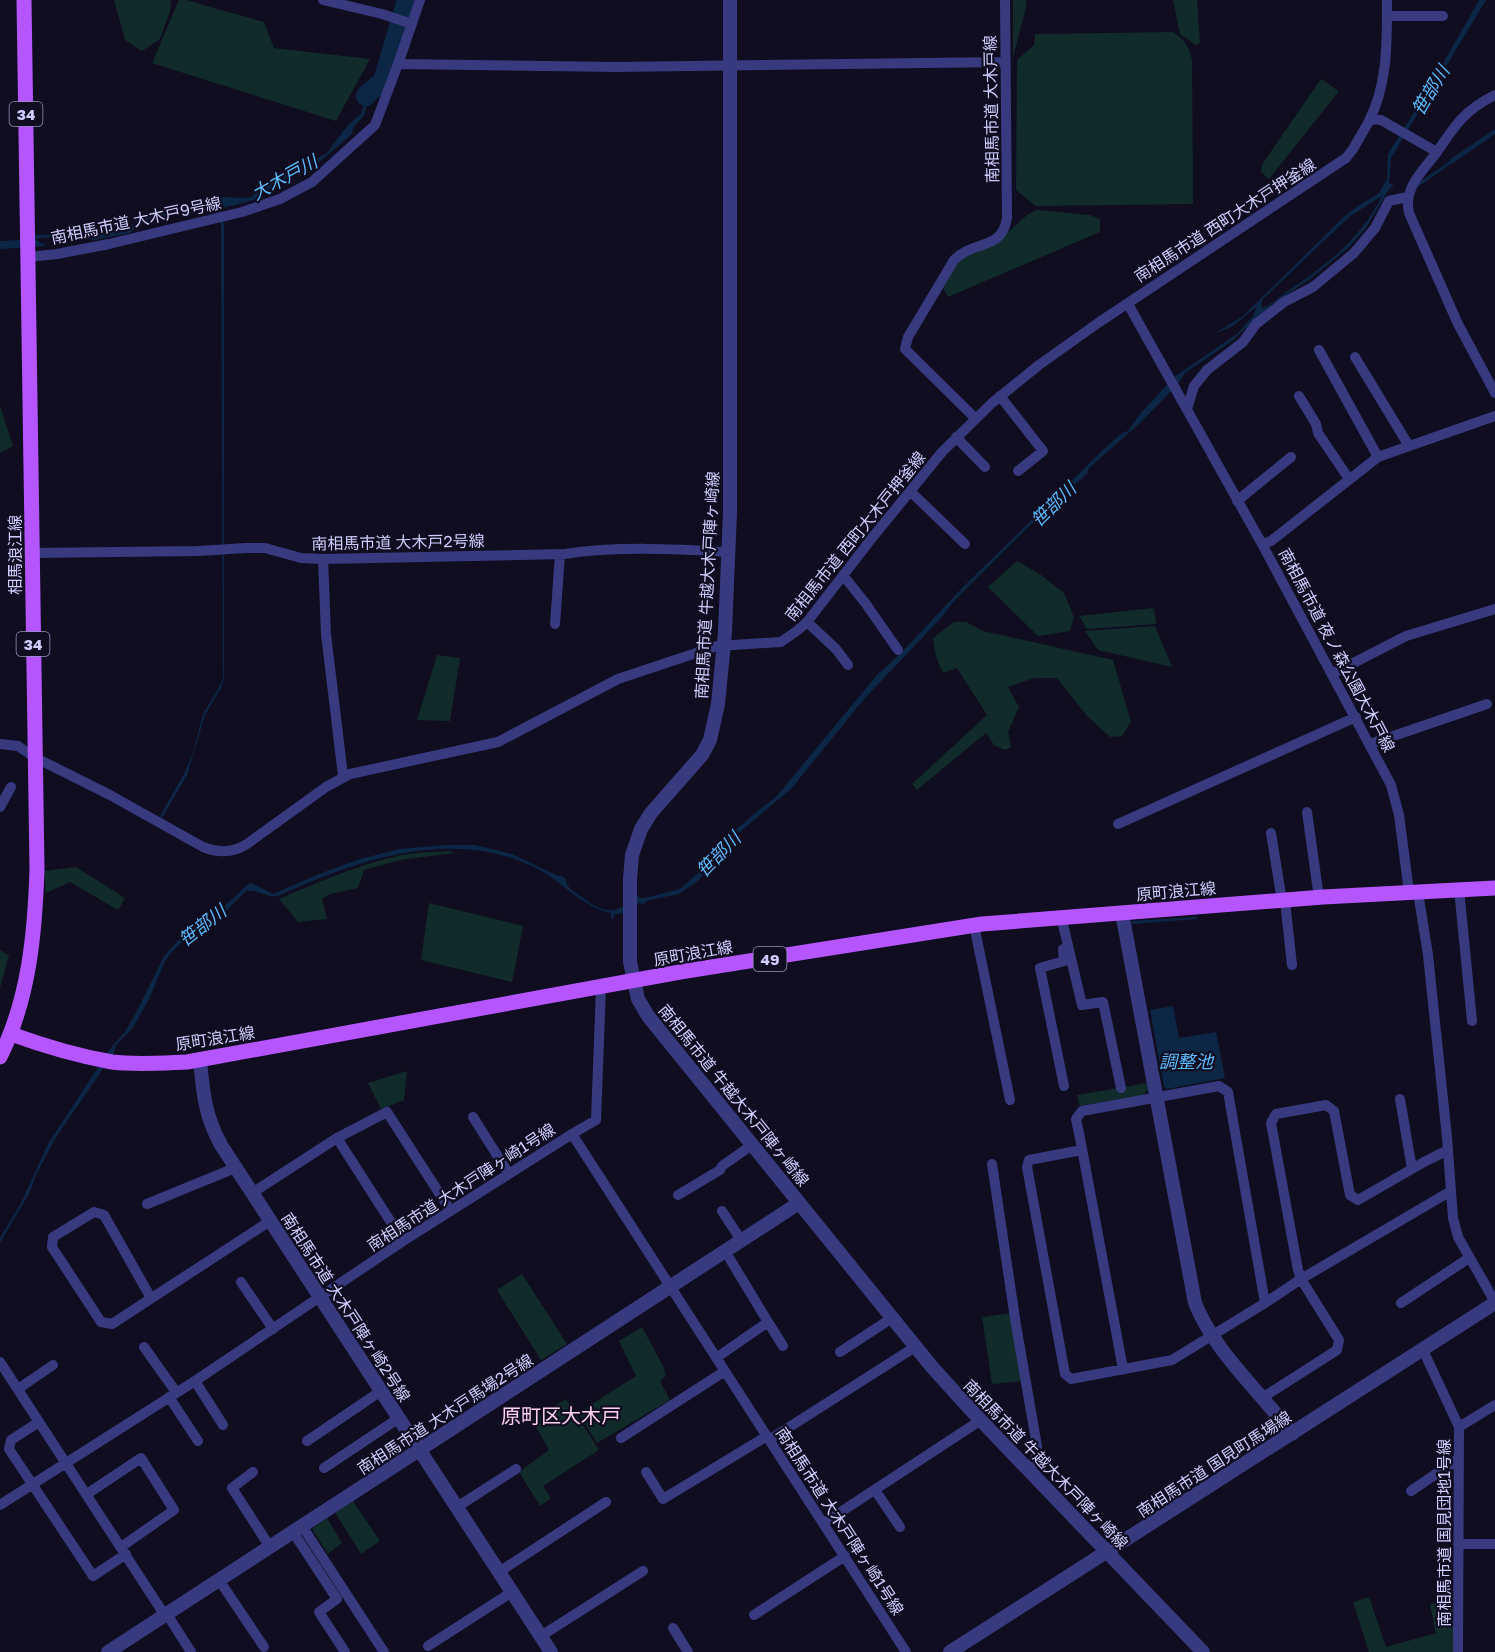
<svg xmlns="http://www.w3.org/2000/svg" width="1495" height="1652" viewBox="0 0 1495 1652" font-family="'Golos Text','Noto Sans JP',sans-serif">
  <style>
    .green { fill: #102b29 }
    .water { fill: #0c2646; fill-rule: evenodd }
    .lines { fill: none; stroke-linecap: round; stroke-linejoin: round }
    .stream { stroke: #0c2646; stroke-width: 3 }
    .river { stroke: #0c2646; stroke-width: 20 }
    .minor { stroke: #383a80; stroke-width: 10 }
    .tertiary { stroke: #383a80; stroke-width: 14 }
    .primary { stroke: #b555fe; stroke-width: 15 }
    .labels { text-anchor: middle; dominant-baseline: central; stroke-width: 4.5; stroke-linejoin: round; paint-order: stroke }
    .shield { fill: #100d21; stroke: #9694bc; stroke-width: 1.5 }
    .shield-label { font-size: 15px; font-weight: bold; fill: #d0ceff }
    .street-label { font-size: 16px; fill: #d0ceff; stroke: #100d21 }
    .water-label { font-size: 18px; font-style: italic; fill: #5cbdfe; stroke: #100d21 }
    .quarter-label { font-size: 20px; fill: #ffd0f1; stroke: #100d21 }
  </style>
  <rect width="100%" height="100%" fill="#100d21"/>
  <path class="green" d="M114,0h57l-1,11 -10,28 -18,12 -17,-11z
    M179,0h7l78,22 10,26 96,11 -34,62 -184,-58z
    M1013,0h13v7l-13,51z
    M1173,0h24l3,43 -4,2 -16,-11z
    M1173,32c12,8 16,14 19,28l1,144 -157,2 -20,-16 1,-130 17,-15 1,-11z
    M1321,79l18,12 -70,88 -8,-7 2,-9z
    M1037,210l53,5 10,4v13l-152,65 -6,-12 13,-23 42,-20 30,-27z
    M0,406l13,40 -13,7z
    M1017,561l24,14 23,18 10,24 -4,14 -32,5 -50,-49z
    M1154,608l2,16 -69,5 -8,-13z
    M954,622h12l17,9 130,29 18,62 -9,14 -12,1 -23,-21 -30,-38h-23l-26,9 11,20 -11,25 3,15 -6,3 -11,-5 -8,-12 -69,57 -5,-6 75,-69 -30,-47 -14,5c-6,-12 -9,-22 -10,-35z
    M1155,626l17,41 -74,-17 -13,-19z
    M437,655l23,3 -10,63 -33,-1z
    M449,851l6,2 -55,7 -36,10 -6,18 -28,6 -8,5 5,20 -29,3 -19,-23c40,-17 80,-35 123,-44 15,-3 32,-3 47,-4z
    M76,867l49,31 -7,12 -48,-28 -24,11 -2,-22z
    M429,903l94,23 -11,56 -91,-22z
    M0,950l9,5 -9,33z
    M407,1071l-3,29 -23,9 -13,-26z
    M1147,1083l1,7 -5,5 -63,11 -3,-11z
    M522,1274l45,70 -26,16 -44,-70z
    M1012,1313l11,68 -31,3 -10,-67z
    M642,1327l21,39 3,10 -6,5 10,19 -73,43 -19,-30 58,-37 -17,-35z
    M566,1399l33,51 -56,36 8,12 -11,8 -21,-34 30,-22 -17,-30z
    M353,1501l27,40 -19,13 -25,-40v-2z
    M327,1518l15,25 -14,11 -16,-25z
    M1453,1595l1,57h-85l-16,-50 16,-5 17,50 50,-14 -6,-28z"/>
  <path class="water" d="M406,0h4l-28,84 -14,12 -3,18 -12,14 -1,6 -36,31 -29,14 -33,21 -35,9 5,15v453l-2,9 -17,29 -18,60 -25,43 -2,-2 25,-44 8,-19 10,-39 18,-30 2,-7 -2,-452 -4,-16 -31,6 -13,-1 -32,9 -11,10 -36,7 -8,-2 -17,2 -17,-3 -17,2 11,7 -46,3v-8l20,-1 12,-5 33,-1 18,-3 16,4 36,-11 2,-8 28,-6 26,2 22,-6 1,-7 10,-2 19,1 8,-1 10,-9 11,-5 33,-20 21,-9 22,-29 13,-11 5,-19 13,-11z
    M1479,0h7l-95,158 -2,25 5,3 -4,2 -25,41 -17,19 -38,31 -38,25 -40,37 -47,32 -7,11 -38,39 -51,45 -2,6 -49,43 -84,84 -12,16 -78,82 -73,90 -56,47 -18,20 -18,24 -20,14 -30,6 -6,4 -4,-1 -13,10 -11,1 -2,5 -2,-1v-5c-30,-6 -50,-33 -77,-46 -84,-40 -177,-7 -256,29 -12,2 -20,-7 -32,-5l-29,29 -27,14 -19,19 -6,8 -15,36 -17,31 -17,17 -2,8 -58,84 -21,40 -5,15 -30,51v-5l21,-35 27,-59 64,-98 13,-14 14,-25 25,-51 25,-28 21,-8 36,-34 5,-3 22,11 46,-20 41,-15 40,-10 45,-4h30l37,9 44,21 8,2c2,3 2,6 4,9 3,4 11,9 15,12 22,17 35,17 53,-3l4,3h5l35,-9 27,-24 12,-21 41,-35 16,-12 101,-122 23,-21 63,-67 142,-139 17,-15 6,-2 12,-17 34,-37 63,-43 16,-18 4,-10 -24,20 -19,8 29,-18 103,-101 12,-9 21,-13 8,-14 1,-25 40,-64zM1382,196c-21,42 -55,69 -93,94 -9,6 -17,15 -27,18v-8l88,-84z
    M1495,129v5l-43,30 -3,-4z
    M1197,917v2l-65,5v-3z
    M1173,1006l6,32 37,-6 9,46 -58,11 -3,-3 -14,-76z"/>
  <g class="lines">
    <path class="stream" d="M1418,185l36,-25"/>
    <path class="river" d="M366,96l1,-2 16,-13 24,-81"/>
    <path class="minor" d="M323,0l59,14 30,10
      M1387,0c0,42 1,85 -19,123l4,-4 9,1 56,32c-14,19 -34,36 -28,61l49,111 37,69
      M1387,16h56
      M398,64l218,3 389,-5
      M1437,152c18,-27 28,-42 58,-57
      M29,257l28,-3 52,-10 133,-32 38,-13 32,-17 63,-57 23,-61 22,-64
      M1128,304l134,240
      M1319,350l59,107
      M1355,357l54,89
      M1000,396l43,55 -25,20
      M1299,396l17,28 2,9 31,46
      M1187,409l7,-23 13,-16 36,-28 13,-18 9,-7 19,-15 29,-15 41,-34 21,-25 14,-27 18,-4
      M975,418l-70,-69 3,-12 46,-77c21,-21 48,-9 53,-42l-2,-218
      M956,437l29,30
      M910,491l55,53
      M1237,501l54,-44
      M33,553l165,-2 48,-3h19l36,10 22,1 242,-5c51,-8 111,-5 163,-2
      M323,559l3,75 17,142
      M843,575l23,29 32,46
      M807,622l29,27 12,16
      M555,624l5,-70
      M1332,674l74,-38 89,-27
      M0,744l18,2 16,11 76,38 93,52c15,6 30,6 44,-3l79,-57 24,-13 148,-32 120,-63 99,-33 64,-4 17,-12 9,-8 65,-84 70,-86 50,-49 47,-38 59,-42 248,-165 7,-9 15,-26
      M1370,744l117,-40
      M0,807l11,-20
      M1307,812l12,86
      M1118,824l238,-107
      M1271,833l11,68
      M1459,889l13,132
      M1409,892l-10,-77 -8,-30 -129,-241 9,-3 107,-84 117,-41
      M1418,892l10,63 19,182 6,81 5,19 37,65
      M1285,901l7,64
      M1061,916l21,89 21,-3 18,86
      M974,925l36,175
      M1063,949l1,12 -24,7 24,118
      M1400,1099l12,70
      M473,1117l36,57
      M572,1134l24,-14 5,-133
      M1082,1150l-53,10 -2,7 38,207 6,5 101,-19 93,-57 -37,-211 -9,-6 -137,25 -6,8 4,19 43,231
      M1448,1150l-24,12 -66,38 -8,-5 -16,-84 -8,-6 -50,9 -5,9 27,147 3,9 150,-88
      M992,1164l24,161 21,121v9l-8,16
      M252,1193l85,-55
      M678,1195l42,-25 2,-4 30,-21
      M147,1204l88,-36
      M722,1211l19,29
      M403,1241l-66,-103 50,-26 63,98
      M241,1282l32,47
      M151,1298l-47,-83 -10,-3 -41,25 -1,10 49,75 11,2 158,-103
      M1401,1303l68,-45
      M768,1322l15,24
      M144,1347l32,45
      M1423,1350l36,77 -1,225
      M840,1352l52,-34
      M716,1358l52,-36 -43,-71
      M0,1362l160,246 10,11 21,33
      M195,1381l28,44
      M18,1389l35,-24
      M169,1397l29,44
      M1262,1398l75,-48 2,-10 -38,-61 -36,24
      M39,1422l-28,18 -2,9 84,127 33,-22
      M1459,1427l36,-22
      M621,1438l104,-67
      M769,1440l146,-93
      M307,1441l74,-50
      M324,1468l75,-50
      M253,1472l-21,16 38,59
      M646,1472l17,27 104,-63
      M875,1490l25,37
      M1411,1491l47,-32
      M87,1494l54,-36 33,52 -53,37
      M0,1505l195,-124 208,-140 169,-107 334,518
      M457,1507l59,-38
      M824,1523l157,-103
      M302,1526l82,126
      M293,1532l44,67 -18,13 26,40
      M1458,1544h37
      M499,1572l107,-70
      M219,1580l45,67
      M754,1615l91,-59
      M673,1628l15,24
      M541,1636l102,-65
      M428,1646l84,-54"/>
    <path class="tertiary" d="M730,0v512l-5,120 -7,72 -8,36 -8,15 -51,58 -10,16 -9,26 -2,25v82l8,37 10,17 284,351 39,43 232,242
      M1122,913l73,390c20,50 65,88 97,131
      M200,1060c3,33 5,56 21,85l330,507
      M108,1652l691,-449
      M950,1652l545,-349"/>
    <path class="primary" d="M11,1034c33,12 67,22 101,28 24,3 50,1 75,0l493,-90 302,-48 341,-27 172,-9
      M0,1057c29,-58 35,-124 37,-188l-13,-869"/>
  </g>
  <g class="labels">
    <g class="shield">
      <rect x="9.5" y="102" width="33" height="24" rx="4.5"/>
      <rect x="16.5" y="632" width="33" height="24" rx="4.5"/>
      <rect x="753.5" y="947" width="33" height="24" rx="4.5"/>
    </g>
    <g class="shield-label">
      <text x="26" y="114">34</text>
      <text x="33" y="644">34</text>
      <text x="770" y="959">49</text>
    </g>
    <g class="street-label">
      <text transform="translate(991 109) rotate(-91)">南相馬市道 大木戸線</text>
      <text transform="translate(136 220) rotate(-12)">南相馬市道 大木戸9号線</text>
      <text transform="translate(1225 220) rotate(-33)">南相馬市道 西町大木戸押釜線</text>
      <text transform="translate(855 536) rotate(-51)">南相馬市道 西町大木戸押釜線</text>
      <text transform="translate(398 542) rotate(-1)">南相馬市道 大木戸2号線</text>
      <text transform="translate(15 555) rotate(-90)">相馬浪江線</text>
      <text transform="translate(707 585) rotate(-87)">南相馬市道 牛越大木戸陣ヶ崎線</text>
      <text transform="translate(1337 650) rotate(62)">南相馬市道 夜ノ森公園大木戸線</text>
      <text transform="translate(1176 891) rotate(-5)">原町浪江線</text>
      <text transform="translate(693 953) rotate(-10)">原町浪江線</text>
      <text transform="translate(215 1038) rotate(-9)">原町浪江線</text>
      <text transform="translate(734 1095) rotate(51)">南相馬市道 牛越大木戸陣ヶ崎線</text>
      <text transform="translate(461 1187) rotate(-33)">南相馬市道 大木戸陣ヶ崎1号線</text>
      <text transform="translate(346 1307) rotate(57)">南相馬市道 大木戸陣ヶ崎2号線</text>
      <text transform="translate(445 1414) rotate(-33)">南相馬市道 大木戸馬場2号線</text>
      <text transform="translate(1046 1464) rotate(46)">南相馬市道 牛越大木戸陣ヶ崎線</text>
      <text transform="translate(1214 1464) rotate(-33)">南相馬市道 国見町馬場線</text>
      <text transform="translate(840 1521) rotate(57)">南相馬市道 大木戸陣ヶ崎1号線</text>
      <text transform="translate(1444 1533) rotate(-90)">南相馬市道 国見団地1号線</text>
    </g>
    <g class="water-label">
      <text transform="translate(1430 90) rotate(-59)">笹部川</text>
      <text transform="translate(284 177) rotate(-29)">大木戸川</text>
      <text transform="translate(1053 504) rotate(-44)">笹部川</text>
      <text transform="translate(718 854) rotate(-46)">笹部川</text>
      <text transform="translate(202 925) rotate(-38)">笹部川</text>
      <text x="1186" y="1061">調整池</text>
    </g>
    <g class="quarter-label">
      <text x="561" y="1415">原町区大木戸</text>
    </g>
  </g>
</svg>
